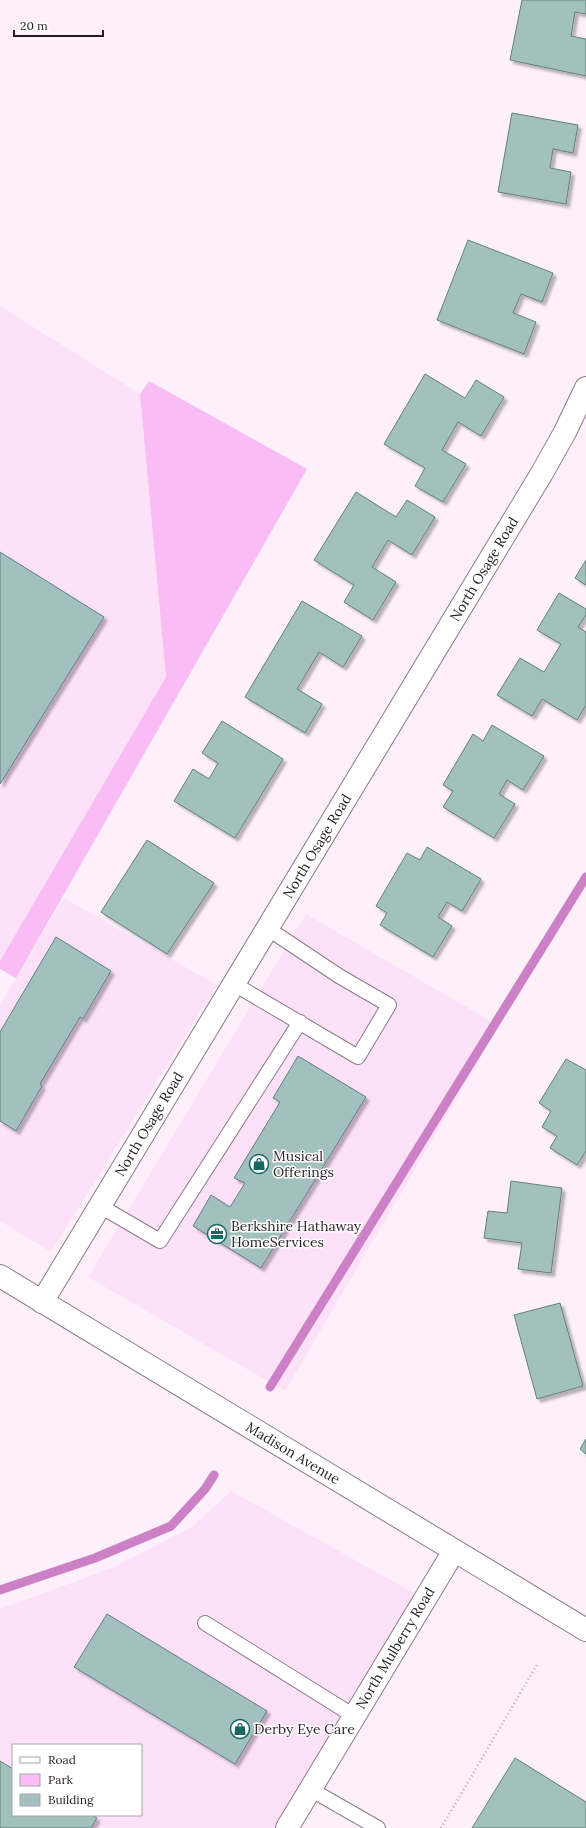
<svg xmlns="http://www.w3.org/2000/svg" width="586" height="1828" viewBox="0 0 586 1828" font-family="Lora,serif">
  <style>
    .built { fill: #fce1f9; fill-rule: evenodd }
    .green { fill: #fabcf5 }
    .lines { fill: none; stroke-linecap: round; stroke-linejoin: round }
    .stream { stroke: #cc80c6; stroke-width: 9 }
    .building { fill: #a2c0be; stroke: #63807e; filter: url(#shadow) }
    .service-casing { stroke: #8c798a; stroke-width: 16 }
    .minor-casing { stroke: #8c798a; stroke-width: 24 }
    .secondary-casing { stroke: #8c798a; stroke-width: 24 }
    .path { stroke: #b5aab3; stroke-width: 2.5; stroke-dasharray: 1 3; stroke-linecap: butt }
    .service { stroke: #fff; stroke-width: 14 }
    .minor { stroke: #fff; stroke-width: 22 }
    .secondary { stroke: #fff; stroke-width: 22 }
    .labels { text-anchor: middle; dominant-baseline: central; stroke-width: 3; stroke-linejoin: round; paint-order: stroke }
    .street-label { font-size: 14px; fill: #251d24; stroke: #fff }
    .poi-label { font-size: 14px; fill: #251d24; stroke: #fff; text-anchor: start }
  </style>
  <defs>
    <filter id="shadow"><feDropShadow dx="3.5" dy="3.5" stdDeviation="1" flood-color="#0004"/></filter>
  </defs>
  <rect width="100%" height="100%" fill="#fdf0fb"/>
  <path class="built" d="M0,306l140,88 26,284 -166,283z
    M64,898l153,87 -166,267 -51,-31v-217z
    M306,914l193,112 -214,365 -197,-114z
    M231,1491l194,108 -138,229h-287v-219l112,-41 80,-41zM13,1745h128v70h-128z"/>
  <path class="green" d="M149,381l158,88 -291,509 -16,-9v-8l166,-284 -26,-283z"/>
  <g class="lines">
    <path class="stream" d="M270,1387l316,-510
      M0,1590l95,-32 76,-32 34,-37 9,-14"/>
  </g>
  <path class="building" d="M522,0h64v14l-11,-2 -4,24 15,3v37l-76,-16z
    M512,113l66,12 -5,28 -20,-4 -3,19 21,4 -5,32 -68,-12z
    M468,240l85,33 -11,29 -21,-8 -8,19 23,9 -12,32 -87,-34z
    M425,374l40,24 11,-18 28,17 -23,39 -23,-14 -16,28 24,14 -23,38 -28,-16 10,-18 -41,-24z
    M356,492l40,25 11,-17 28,17 -23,38 -24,-15 -16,27 24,15 -23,38 -29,-18 10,-17 -40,-25z
    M0,552l104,65 -104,167z
    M586,560v25l-11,-7z
    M559,593l27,16v6l-8,12 8,5v73l-9,15 -35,-21 -10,17 -35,-21 23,-37 24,14 17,-28 -24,-14z
    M302,601l60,35 -19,31 -24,-15 -22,37 25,15 -17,29 -60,-36z
    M222,721l61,38 -48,79 -61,-37 19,-32 16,10 9,-16 -16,-10z
    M492,725l52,31 -21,34 -16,-10 -8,14 16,10 -21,34 -51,-31 10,-16 -10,-6 30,-51 10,7z
    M147,840l67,43 -47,71 -66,-42z
    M427,847l54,32 -19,32 -15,-9 -9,15 14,9 -19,31 -53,-32 7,-12 -11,-7 31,-53 13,7z
    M56,937l55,34 -28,48 -3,-2 -40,67 2,2 -26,45 -16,-10v-89z
    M298,1056l68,41 -105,171 -68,-42 18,-31 19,12 15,-24 -11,-5 46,-76 -7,-4z
    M566,1059l20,11v81l-9,14 -27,-17 7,-12 -15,-9 9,-16 -12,-8z
    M511,1181l51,7 -11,85 -33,-4 4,-26 -38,-5 4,-27 19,2z
    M560,1303l23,83 -46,13 -23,-84z
    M586,1439v15l-6,-5z
    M107,1614l160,97 -32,53 -161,-97z
    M515,1758l71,44v26h-114z
    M0,1761l13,8v46h78l6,3 -6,10h-91z"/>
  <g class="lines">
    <g class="service-casing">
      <path id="service" d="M234,984l124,73 31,-52 -50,-29 -72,-48
        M100,1206l60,35 140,-219
        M205,1623l149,93
        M310,1789l68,39"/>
    </g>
    <g class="minor-casing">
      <path id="minor" d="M42,1302l500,-829 23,-41 21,-44
        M287,1828l167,-277"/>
    </g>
    <g class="secondary-casing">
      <path id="secondary" d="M0,1276l586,354"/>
    </g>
    <path class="path" d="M441,1828l97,-165"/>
    <use href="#service" class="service"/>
    <use href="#minor" class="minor"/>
    <use href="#secondary" class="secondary"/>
  </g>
  <defs>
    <g id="shop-ring" transform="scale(1)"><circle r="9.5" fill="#fff" stroke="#1a6663" stroke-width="1.5"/><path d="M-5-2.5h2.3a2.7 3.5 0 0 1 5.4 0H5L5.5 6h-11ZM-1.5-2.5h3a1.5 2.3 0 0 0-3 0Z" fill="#1a6663"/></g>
    <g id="office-ring" transform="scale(1)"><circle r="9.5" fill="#fff" stroke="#1a6663" stroke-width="1.5"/><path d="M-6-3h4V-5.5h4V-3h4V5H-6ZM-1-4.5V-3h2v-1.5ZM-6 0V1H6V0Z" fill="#1a6663"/></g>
  </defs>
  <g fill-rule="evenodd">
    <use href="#shop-ring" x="259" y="1164"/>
    <use href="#office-ring" x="217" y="1234"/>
    <use href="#shop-ring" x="240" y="1729"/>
  </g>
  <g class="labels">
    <g class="street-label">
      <text transform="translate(484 569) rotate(-59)">North Osage Road</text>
      <text transform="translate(317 846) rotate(-59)">North Osage Road</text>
      <text transform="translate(149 1124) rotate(-59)">North Osage Road</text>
      <text transform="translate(293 1453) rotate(31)">Madison Avenue</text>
      <text transform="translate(395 1648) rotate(-59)">North Mulberry Road</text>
    </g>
    <g class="poi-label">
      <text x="273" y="1156">Musical<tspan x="273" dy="16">Offerings</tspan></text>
      <text x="231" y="1226">Berkshire Hathaway<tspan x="231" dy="16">HomeServices</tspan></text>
      <text x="254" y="1729">Derby Eye Care</text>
    </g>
  </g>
  <rect x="12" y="1744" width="130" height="72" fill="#ffffff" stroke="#a8a5a7"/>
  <rect x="20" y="1757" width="20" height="6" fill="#ffffff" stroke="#a8a5a7"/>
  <text x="48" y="1764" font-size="12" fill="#251d24">Road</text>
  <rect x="20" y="1774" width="20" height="12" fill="#fabcf5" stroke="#a8a5a7"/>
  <text x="48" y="1784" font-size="12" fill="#251d24">Park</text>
  <rect x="20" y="1794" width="20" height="12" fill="#a2c0be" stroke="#a8a5a7"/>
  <text x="48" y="1804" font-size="12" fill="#251d24">Building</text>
  <path d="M14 30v6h89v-6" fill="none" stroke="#251d24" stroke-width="2"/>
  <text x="20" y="30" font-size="12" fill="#251d24" stroke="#ffffff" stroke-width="3" paint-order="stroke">20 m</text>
</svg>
